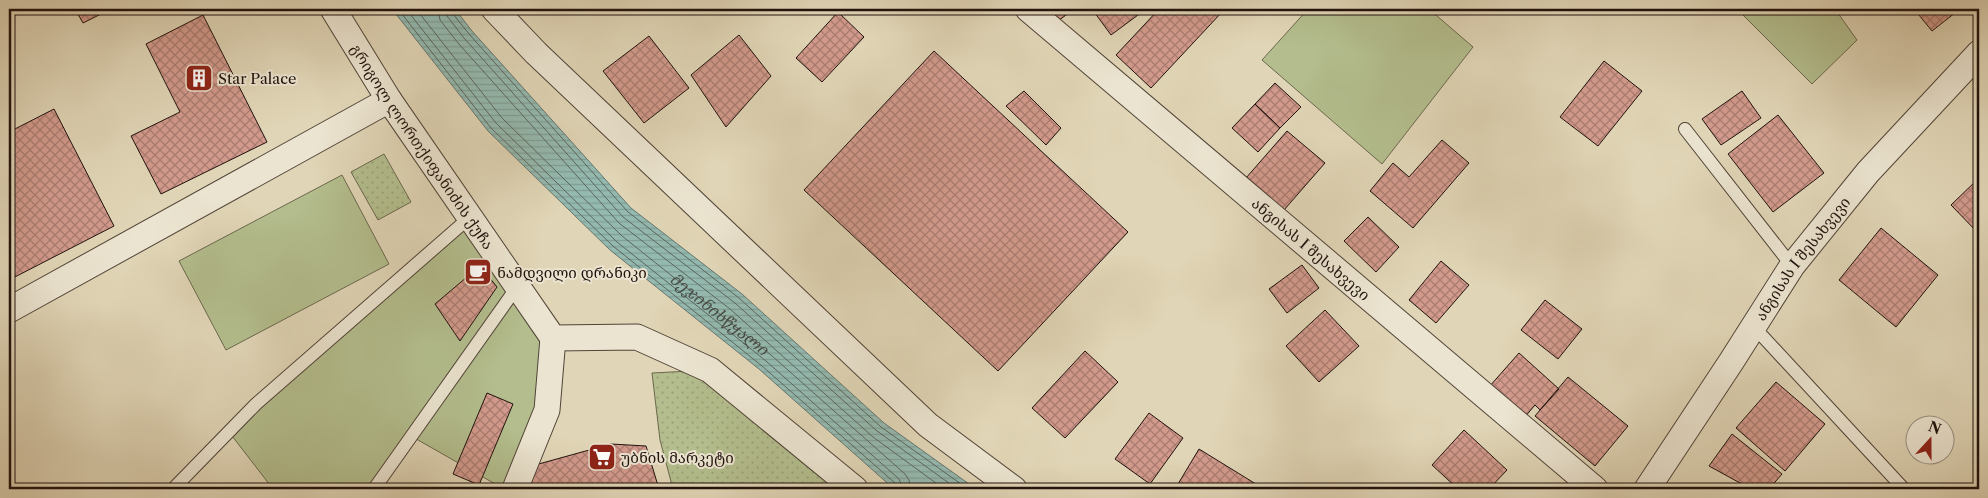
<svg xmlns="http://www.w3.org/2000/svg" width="1988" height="498" viewBox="0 0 1988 498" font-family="'Libre Caslon Text','Noto Serif Georgian',serif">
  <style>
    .grass { fill: #b3bd8d; stroke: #6a684d }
    .park { fill: url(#park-dots); stroke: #6a684d }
    .water { fill: url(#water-rules); stroke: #66766e }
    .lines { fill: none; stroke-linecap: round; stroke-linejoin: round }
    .shore { stroke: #5a665e; stroke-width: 1 }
    .building { fill: url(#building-cross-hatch); stroke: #20120d }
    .lane-casing { stroke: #504337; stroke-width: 14 }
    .street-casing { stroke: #504337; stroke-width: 27 }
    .lane { stroke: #ebe4d0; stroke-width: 12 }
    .street { stroke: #ebe4d0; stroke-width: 25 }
    .labels { text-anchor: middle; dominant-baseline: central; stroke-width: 4; stroke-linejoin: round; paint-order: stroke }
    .poi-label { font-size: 15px; fill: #20120d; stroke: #ebe4d0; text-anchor: start }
    .street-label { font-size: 15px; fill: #20120d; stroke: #ebe4d0 }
    .water-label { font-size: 16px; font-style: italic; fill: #494c46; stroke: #ebe4d0 }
  </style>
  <defs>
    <pattern id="park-dots" width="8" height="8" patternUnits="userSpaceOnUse" patternTransform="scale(1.25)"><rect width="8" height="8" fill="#b3bd8d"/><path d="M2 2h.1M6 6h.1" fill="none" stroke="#9aa178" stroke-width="1.8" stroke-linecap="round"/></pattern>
    <pattern id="water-rules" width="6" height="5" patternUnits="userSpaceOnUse" patternTransform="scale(1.25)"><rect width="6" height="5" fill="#94b9af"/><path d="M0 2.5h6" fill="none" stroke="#7f9e95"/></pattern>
    <pattern id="building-cross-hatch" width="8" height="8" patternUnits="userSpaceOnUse" patternTransform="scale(1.25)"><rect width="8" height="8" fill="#d29a8c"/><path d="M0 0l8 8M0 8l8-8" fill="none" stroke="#aa7c71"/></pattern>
  </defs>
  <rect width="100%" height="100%" fill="#e0d5b6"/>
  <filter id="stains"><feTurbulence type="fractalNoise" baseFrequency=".004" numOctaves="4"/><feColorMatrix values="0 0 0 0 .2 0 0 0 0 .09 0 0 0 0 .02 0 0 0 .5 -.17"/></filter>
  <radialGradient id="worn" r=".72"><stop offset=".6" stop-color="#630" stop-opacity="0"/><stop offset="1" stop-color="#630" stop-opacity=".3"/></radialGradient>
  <path class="grass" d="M1308,9h121l44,38 -91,117 -120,-104z
    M1737,9h98l22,31 -45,44z
    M342,175l47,89 -163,86 -47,-89z
    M469,218l84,120 -6,72 -43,79 -93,-53 -37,53h-101l-44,-57z"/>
  <path class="park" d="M384,154l27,48 -33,18 -27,-48z
    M710,370l145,119h-182l-13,-49 -8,-67z"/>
  <path class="water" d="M392,9h63l17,22 159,177 111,86 142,129 92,66h-82l-135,-120 -149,-119 -122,-119z"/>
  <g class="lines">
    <g class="shore">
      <path d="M398,9l93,119 122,118 149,120 133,117 2,6"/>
      <path d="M406,9l90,114 121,119 149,119 133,118 4,10"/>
      <path id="s1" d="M416,9l86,109 120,118 149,119 134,119 4,6 2,9"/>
      <path d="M438,9l2,11 18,23 161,180 111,86 143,128 71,52"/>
      <path d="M445,9l2,7 17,22 159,179 112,86 142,128 80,58"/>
      <path d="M452,9l1,5 16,20 159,178 111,86 142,129 87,62"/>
    </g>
  </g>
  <path class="building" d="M75,9h36l-28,14z
    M1036,9h38l-24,18z
    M1092,9h47l3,3 -31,23z
    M1159,9h60l3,3 -71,76 -35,-33z
    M1914,9h46l-28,22z
    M838,12l26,25 -42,45 -26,-24z
    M203,15l64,127 -106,52 -30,-58 49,-24 -34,-68z
    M739,35l32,41 -45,51 -35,-52z
    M649,36l40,52 -45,35 -41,-52z
    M934,51l194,181 -130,139 -194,-181z
    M1604,61l38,30 -44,55 -38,-29z
    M1275,83l26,24 -21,21 -25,-24z
    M1024,91l37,37 -15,17 -40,-39z
    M1742,91l19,27 -40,27 -19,-26z
    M1255,104l25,24 -22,24 -26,-24z
    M54,109l60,117 -105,54v-148z
    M1778,115l46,58 -51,39 -45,-58z
    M1287,131l38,32 -41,47 -38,-32z
    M1442,140l27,23 -56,65 -43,-37 23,-28 16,14z
    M1979,178v56l-28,-29z
    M1368,217l31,30 -23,25 -32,-31z
    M1881,228l57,47 -42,52 -57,-47z
    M1441,261l28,24 -33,38 -27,-23z
    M1302,265l17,23 -32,25 -18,-24z
    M480,266l17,21 -37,54 -25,-37z
    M1545,300l37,29 -24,30 -37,-29z
    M1325,310l34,36 -40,36 -33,-36z
    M1085,351l33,31 -53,56 -33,-30z
    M1519,353l40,36 -19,21 -5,-5 -11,13 -35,-31z
    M1568,377l60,49 -33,40 -60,-50z
    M1776,382l49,42 -40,47 -49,-43z
    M487,393l26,11 -34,81 -26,-11z
    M1149,413l34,25 -33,46 -35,-25z
    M1464,430l43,40 -18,19h-31l-26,-24z
    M1732,434l50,40 -13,15h-18l-42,-23z
    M611,444l35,2 13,43h-133l9,-24z
    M1199,449l65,40h-89z"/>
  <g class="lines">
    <g class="lane-casing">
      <path id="lane" d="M1685,129l107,137
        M1754,327l150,162
        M173,489l83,-85 213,-186
        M374,489l143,-202"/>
    </g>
    <g class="street-casing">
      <g id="street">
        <path id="s2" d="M333,9l56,91 164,238 84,-1 73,33 145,119"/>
        <path d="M494,9l42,44 392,372 86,64"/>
        <path id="s3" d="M1028,9l567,480"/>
        <path d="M9,310l380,-210"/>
        <path d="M515,489l32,-79 6,-72"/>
        <path id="s4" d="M1647,489l84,-127 61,-96 76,-94 111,-119"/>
      </g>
    </g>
    <use href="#lane" class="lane"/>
    <use href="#street" class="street"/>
  </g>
  <defs>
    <g id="building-square" transform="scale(1.4375)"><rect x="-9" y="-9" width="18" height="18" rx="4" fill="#8f2418" stroke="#ebe4d0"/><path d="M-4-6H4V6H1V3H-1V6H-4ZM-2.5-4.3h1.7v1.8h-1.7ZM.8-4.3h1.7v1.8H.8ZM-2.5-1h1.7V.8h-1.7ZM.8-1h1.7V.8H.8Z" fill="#fff"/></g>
    <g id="cafe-square" transform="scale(1.4375)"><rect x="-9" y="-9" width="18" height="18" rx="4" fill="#8f2418" stroke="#ebe4d0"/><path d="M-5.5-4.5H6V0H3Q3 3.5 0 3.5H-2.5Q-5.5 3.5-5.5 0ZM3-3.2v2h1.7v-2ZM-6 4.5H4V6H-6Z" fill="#fff"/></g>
    <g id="supermarket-square" transform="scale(1.4375)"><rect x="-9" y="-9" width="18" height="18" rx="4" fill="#8f2418" stroke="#ebe4d0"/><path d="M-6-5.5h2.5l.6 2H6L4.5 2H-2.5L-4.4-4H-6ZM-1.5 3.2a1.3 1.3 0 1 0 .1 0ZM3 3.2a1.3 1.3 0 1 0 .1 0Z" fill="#fff"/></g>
  </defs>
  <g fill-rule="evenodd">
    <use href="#building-square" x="199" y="78"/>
    <use href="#cafe-square" x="478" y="272"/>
    <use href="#supermarket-square" x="602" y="457"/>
  </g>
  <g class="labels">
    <g class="poi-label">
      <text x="218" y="78">Star Palace</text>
      <text x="497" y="272">ნამდვილი დრანიკი</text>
      <text x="621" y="457">უბნის მარკეტი</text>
    </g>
    <g class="street-label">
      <text stroke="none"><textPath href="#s2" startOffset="164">გრიგოლ ლორთქიფანიძის ქუჩა</textPath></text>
      <text stroke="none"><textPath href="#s3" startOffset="371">ანგისას I შესახვევი</textPath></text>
      <text stroke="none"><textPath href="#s4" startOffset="278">ანგისას I შესახვევი</textPath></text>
    </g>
    <g class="water-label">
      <text stroke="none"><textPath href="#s1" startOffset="432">მეჯინისწყალი</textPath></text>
    </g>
  </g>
  <rect width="1988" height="498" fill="none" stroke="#e0d5b6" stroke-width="30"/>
  <rect x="10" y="10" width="1968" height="478" fill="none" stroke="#20120d" stroke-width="2.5"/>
  <rect x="15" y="15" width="1958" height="468" fill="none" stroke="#20120d"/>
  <g transform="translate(1930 440) rotate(21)"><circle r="24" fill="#ebe4d0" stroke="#9a9082"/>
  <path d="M0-4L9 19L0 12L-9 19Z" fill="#8f2418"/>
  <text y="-8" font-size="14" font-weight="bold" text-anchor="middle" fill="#20120d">N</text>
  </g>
  <rect width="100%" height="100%" filter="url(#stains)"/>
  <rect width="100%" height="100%" fill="url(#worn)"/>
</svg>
